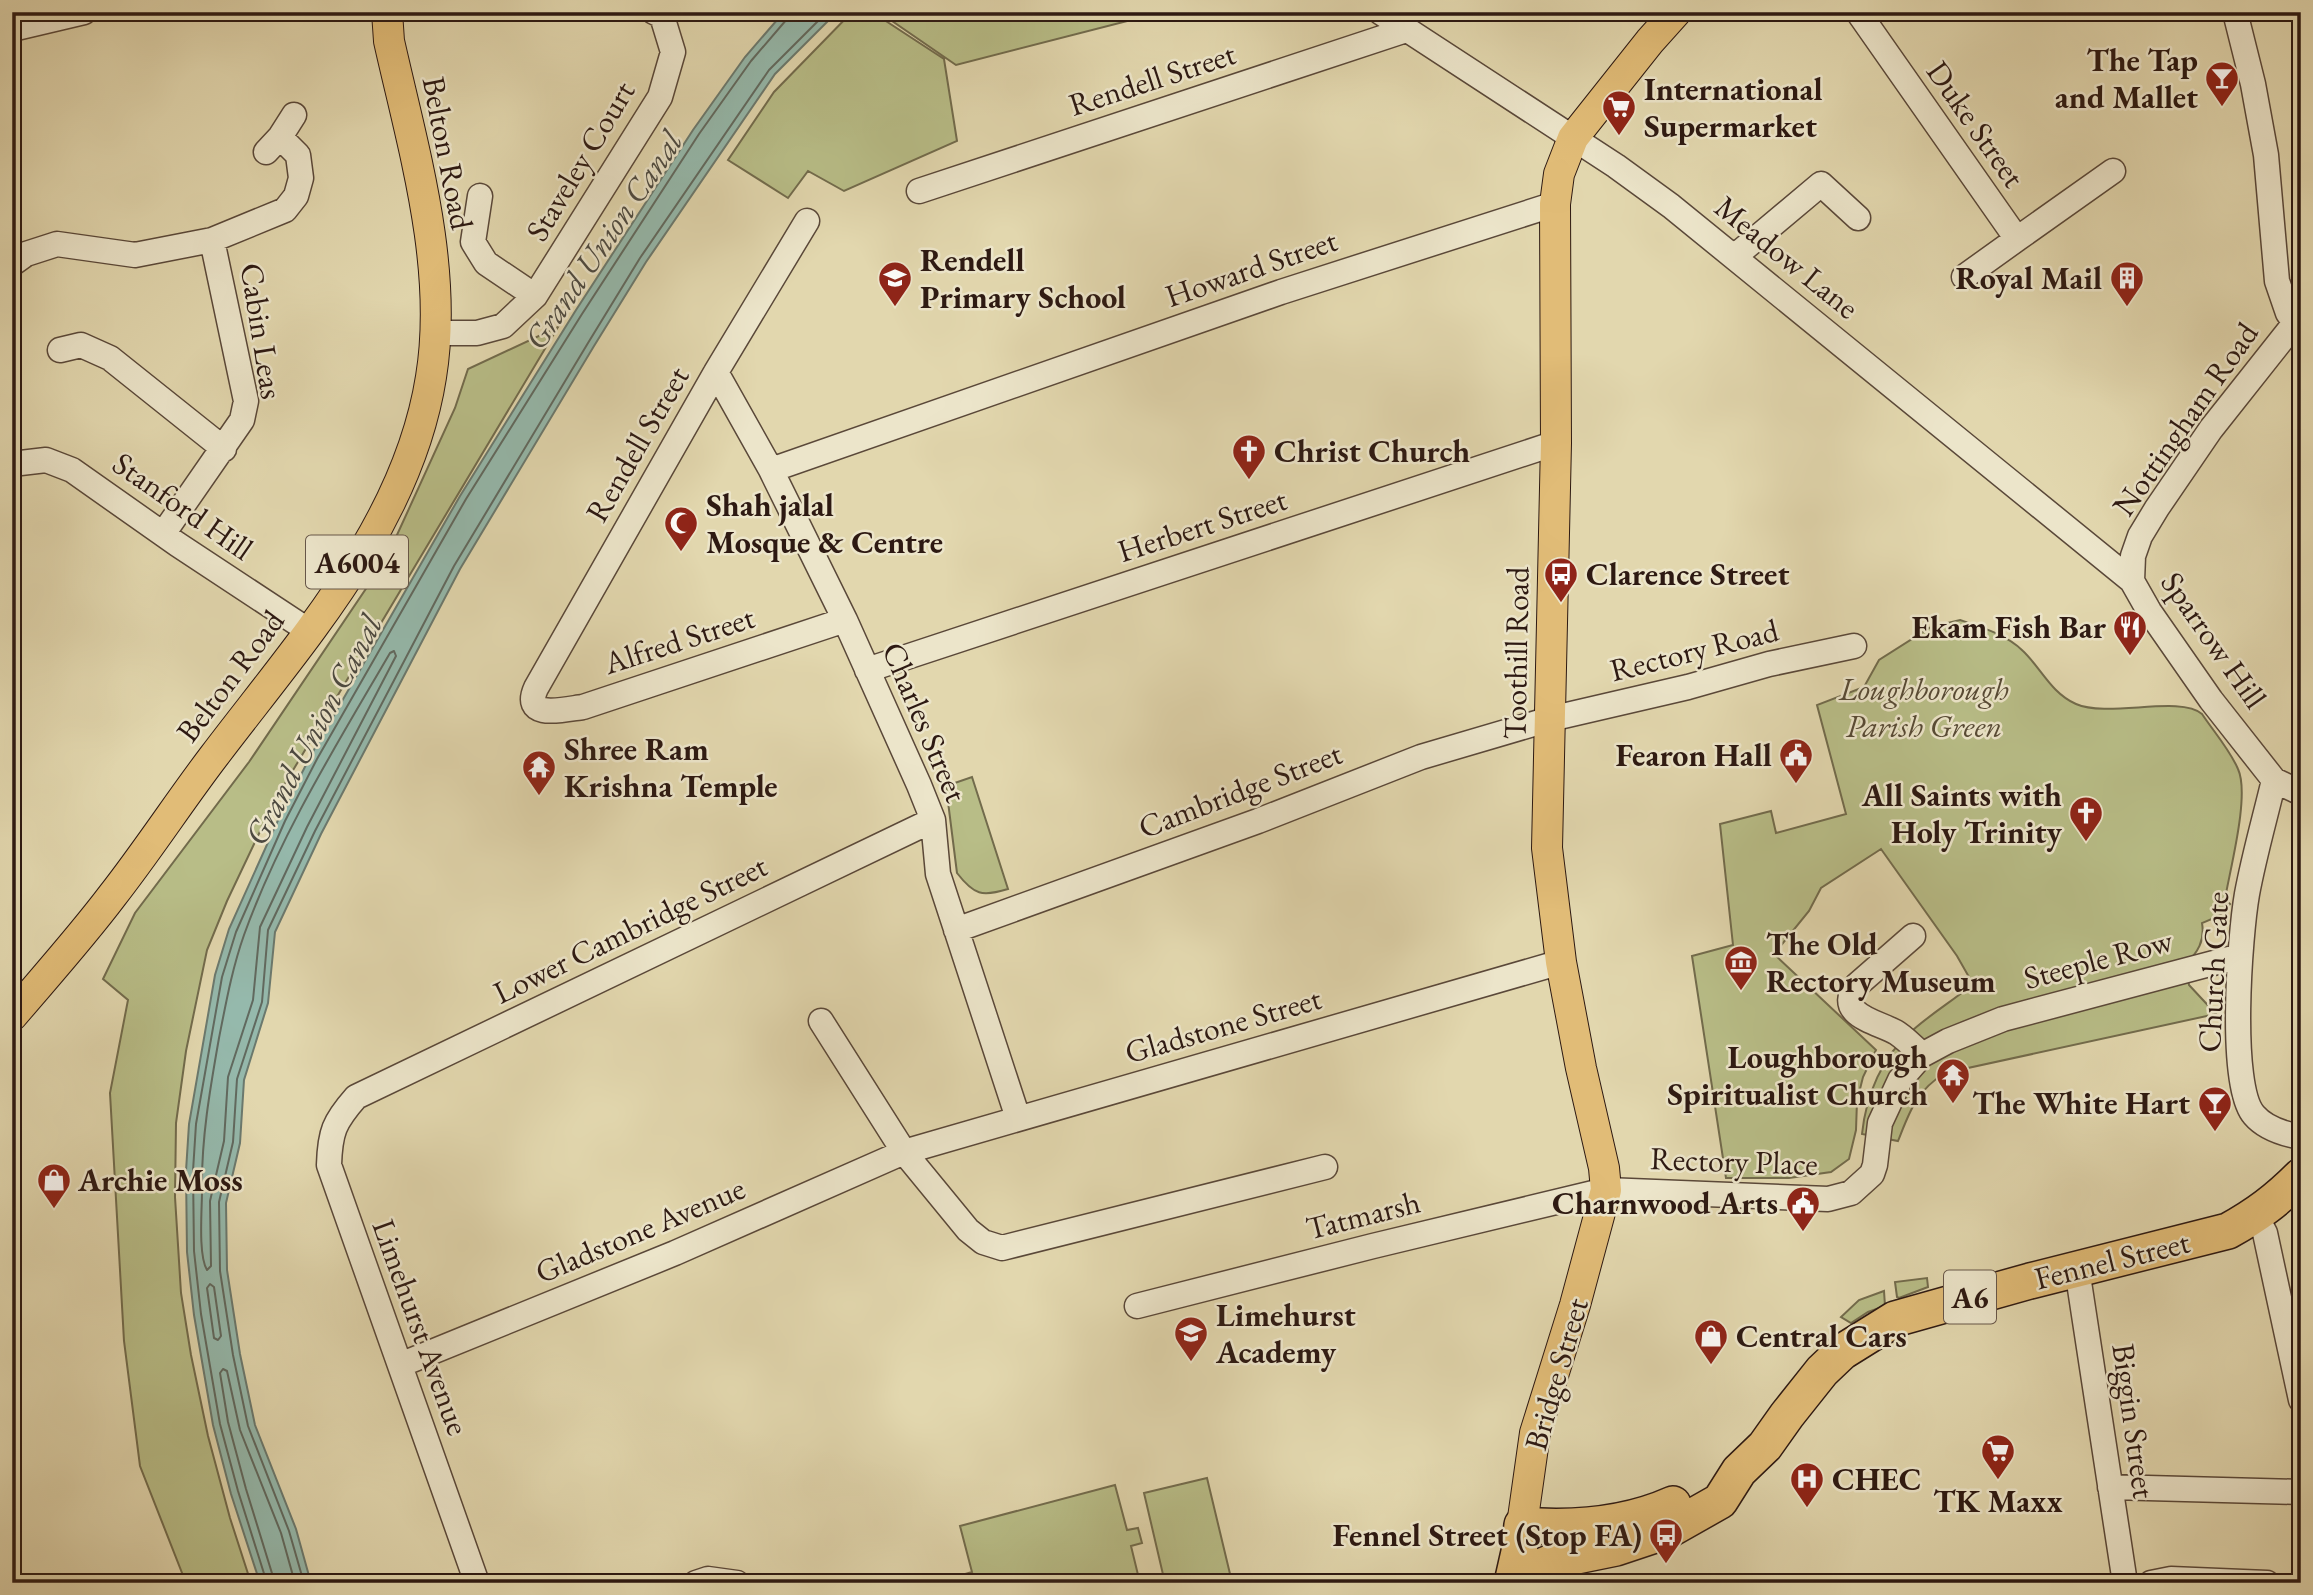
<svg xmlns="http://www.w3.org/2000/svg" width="2313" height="1595" viewBox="0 0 2313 1595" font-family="'EB Garamond',serif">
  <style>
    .green { fill: #b8bd87; stroke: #726b4c; stroke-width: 2 }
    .water { fill: #95b9ac; stroke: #6b796e; stroke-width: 2 }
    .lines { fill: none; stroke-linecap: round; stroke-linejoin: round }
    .shore { stroke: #61695f; stroke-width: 2 }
    .minor-casing { stroke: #5a4839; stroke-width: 27 }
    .major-casing { stroke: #2d1912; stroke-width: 32 }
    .highway-casing { stroke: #2d1912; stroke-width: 38 }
    .minor { stroke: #ece5ca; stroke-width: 24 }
    .major { stroke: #e1bc77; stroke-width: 30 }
    .highway { stroke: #e1bc77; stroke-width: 35 }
    .labels { text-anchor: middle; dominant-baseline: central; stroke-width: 5; stroke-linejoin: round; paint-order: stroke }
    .shield { fill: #ece5ca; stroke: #665649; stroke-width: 2 }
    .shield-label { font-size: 30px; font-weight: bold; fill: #2d1912 }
    .poi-label { font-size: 32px; font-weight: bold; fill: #2d1912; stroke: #ece5ca; text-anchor: start }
    .street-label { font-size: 32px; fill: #2d1912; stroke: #ece5ca }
    .park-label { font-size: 32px; font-style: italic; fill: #574a35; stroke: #ece5ca }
    .water-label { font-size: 33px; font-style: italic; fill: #4c4940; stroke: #ece5ca }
  </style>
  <rect width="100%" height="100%" fill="#e2d7ae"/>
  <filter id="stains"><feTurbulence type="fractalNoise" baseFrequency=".00286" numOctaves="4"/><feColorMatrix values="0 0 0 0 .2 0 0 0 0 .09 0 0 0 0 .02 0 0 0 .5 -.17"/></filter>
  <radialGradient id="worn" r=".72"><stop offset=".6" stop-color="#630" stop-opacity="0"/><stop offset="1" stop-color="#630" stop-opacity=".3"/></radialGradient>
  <path class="green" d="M852,12h20l72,47 13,82 -113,50 -36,-20 -20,27 -60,-38 46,-68z
    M879,12h259l1,6 -183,47z
    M558,327l-284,475 -47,99 -20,49 -21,101 -10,72 -1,74 6,96 10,62 17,81 22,82 21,65h-65l-46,-117 -16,-125 -14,-248 18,-93 -25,-21 32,-66 114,-151 137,-203 69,-151 13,-39z
    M1960,620c21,7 47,15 63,31 18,17 28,42 53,53 32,14 104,-9 126,10 12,18 28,36 36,55 12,26 -8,100 -13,130l5,5 -11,12 -17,7c3,18 -4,29 -17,42l4,20 27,29 -271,59c-29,18 -35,38 -47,68l-36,-7c4,-39 20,-78 51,-104 19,-17 41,-30 60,-46l-16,-28 -76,-107 -60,39 -12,23 -35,43 102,96 -13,27 -6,24 -1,29 -7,29 -18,13 -42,6h-63l-34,-222 41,-11 -13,-121 51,-13 5,22 70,-19 -29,-109 47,-18 15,-27 52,-33z
    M972,777l36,112c-26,8 -34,6 -51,-16l-11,-87z
    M1927,1278l1,9 -29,11 -2,-1 -2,-15z
    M1884,1291l1,15 -17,6 -17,11 -10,-6 18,-17z
    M1207,1478l24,100 -19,5h-47l-21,-90z
    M1115,1485l12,45 11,-2 4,15 -11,3 9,37h-176l-2,-8 10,-3 -12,-46z"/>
  <path class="water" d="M784,12h53l-62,62 -129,188 -52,84 -134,223 -139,265 -46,98 -7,71 -24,77 -4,63 -14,60 1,67 13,84 15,71 41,104 15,54h-51l-29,-89 -18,-69 -19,-110 -7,-63 -1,-81 3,-47 26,-149 14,-46 50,-111 32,-63 149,-259 116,-186 117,-180 52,-73z"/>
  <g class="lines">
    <path class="shore" d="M394,651l2,5 -89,171 -47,100 -7,73 -25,77 -4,64 -14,60 1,65 -4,4c-9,-15 -5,-60 -5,-79 -1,-51 8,-102 17,-153 7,-35 13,-69 25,-103 36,-100 93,-191 146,-282z
      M210,1284l4,3 7,49 -3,4 -4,-2 -7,-50z
      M267,1583l-29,-92 -18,-67 -19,-110 -7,-63 -1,-80 3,-47 26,-147 14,-45 49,-111 32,-62 149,-260 116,-185 117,-180 52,-73 36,-42 2,-7
      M275,1583l-29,-94 -18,-67 -8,-49 3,-4 4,2 13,59 41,103 14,50
      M304,1583l-15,-52 -41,-105 -15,-71 -13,-84 -1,-69 14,-60 4,-63 25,-77 6,-72 47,-99 139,-265 134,-223 52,-85 129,-188 58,-58"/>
    <g class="minor-casing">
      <path id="minor" d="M1380,12l236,154 55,40 461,375 17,30 62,89 63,80 27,13
        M1858,12l159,227 -53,38
        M2235,12l18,72 13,71 11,126 11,32 13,18
        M12,29l72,-17
        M266,152l14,-15 14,-22
        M919,191l487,-161
        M480,196l-7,46 13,21 49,33
        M807,221l-91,151 -180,316c-15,33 30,21 47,19l262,-87
        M2017,239l96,-68
        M1734,257l87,-73 37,34
        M12,264l14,-10 31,-10 78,11 77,-15 73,-30 11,-14 5,-18 -3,-23 -18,-18
        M435,333h42l26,-7 32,-30 125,-199 13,-45 -11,-36 -8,-4
        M60,350l21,-5 29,13 114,91
        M716,372l55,98 74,150 74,165 14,35 5,54 80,244
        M12,464l34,-4 26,10 105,74 132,87
        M771,470l510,-178 274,-88
        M163,534l79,-114 4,-19 -34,-161
        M2132,581l1,-25 7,-20 17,-28 54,-79 84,-106 6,-3
        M867,670l689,-227
        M2274,780c-9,38 -20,76 -27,114 -7,40 -19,192 7,221 11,13 30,19 47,22
        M956,930l302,-109 163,-64 129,-38 138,-32 81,-23 85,-18
        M1913,936l-56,49c-24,30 22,37 40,48 9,6 17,14 25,22
        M821,1021l83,131 64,78 15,12 19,6 323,-81
        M2256,1216l9,17 36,167
        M2077,1269l48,314
        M1137,1306l236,-60 233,-56 222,9 23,-6 21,-19 3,-9 5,-42 20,-43 22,-25 26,-14 55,-22 237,-63
        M400,1365l275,-112 229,-101 657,-190
        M2110,1487l191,5
        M477,1583l-148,-418c1,-33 5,-43 27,-68l577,-277
        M696,1583l12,-4 29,4
        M2151,1583l20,-4 96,4"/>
    </g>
    <g class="major-casing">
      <path id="major" d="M12,1016c34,-40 69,-79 100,-120 36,-46 67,-94 102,-140 87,-115 194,-232 217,-379 18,-110 -18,-229 -42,-336l-2,-29
        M1522,1525l13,-92 40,-128 31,-115 -2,-22 -23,-100 -20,-106 -14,-114 9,-405 -1,-239 4,-30 14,-36 77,-97 26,-29"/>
    </g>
    <g class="highway-casing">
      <path id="highway" d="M1513,1578l44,-18 59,-12 51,-17 53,-30 19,-30 26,-25 22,-31 35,-44 20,-19 53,-33 135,-38 198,-50c29,-16 49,-31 73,-55
        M1512,1583l7,-31 3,-27c51,4 104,0 151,-21"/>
    </g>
    <use href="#minor" class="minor"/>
    <use href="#major" class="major"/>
    <use href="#highway" class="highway"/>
  </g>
  <defs>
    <g id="bar-pin" transform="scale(1.75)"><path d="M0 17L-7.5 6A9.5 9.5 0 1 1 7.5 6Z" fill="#8f2418" stroke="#ece5ca"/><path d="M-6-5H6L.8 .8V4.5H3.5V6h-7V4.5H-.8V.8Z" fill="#fff"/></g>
    <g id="supermarket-pin" transform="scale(1.75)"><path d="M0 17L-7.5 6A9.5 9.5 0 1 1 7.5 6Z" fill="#8f2418" stroke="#ece5ca"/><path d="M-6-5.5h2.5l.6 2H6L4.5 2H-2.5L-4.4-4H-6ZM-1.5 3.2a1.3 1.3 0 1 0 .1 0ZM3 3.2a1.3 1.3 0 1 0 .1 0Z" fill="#fff"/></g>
    <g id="school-pin" transform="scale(1.75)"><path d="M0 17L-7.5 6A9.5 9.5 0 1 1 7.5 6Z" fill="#8f2418" stroke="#ece5ca"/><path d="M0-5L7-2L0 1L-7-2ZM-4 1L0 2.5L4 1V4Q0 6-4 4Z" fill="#fff"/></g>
    <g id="building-pin" transform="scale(1.75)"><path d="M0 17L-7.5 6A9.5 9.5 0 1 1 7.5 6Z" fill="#8f2418" stroke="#ece5ca"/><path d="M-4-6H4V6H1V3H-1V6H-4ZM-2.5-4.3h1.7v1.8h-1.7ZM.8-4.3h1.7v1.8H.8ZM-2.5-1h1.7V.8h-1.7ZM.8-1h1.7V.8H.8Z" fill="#fff"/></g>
    <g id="church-pin" transform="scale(1.75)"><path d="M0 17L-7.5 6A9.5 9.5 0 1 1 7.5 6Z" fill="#8f2418" stroke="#ece5ca"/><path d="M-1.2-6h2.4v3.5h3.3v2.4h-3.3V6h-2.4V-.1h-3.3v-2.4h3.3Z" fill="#fff"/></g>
    <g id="mosque-pin" transform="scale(1.75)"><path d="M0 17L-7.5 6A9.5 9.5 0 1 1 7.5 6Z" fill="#8f2418" stroke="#ece5ca"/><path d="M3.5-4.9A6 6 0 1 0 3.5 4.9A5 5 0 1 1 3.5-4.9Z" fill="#fff"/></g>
    <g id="bus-pin" transform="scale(1.75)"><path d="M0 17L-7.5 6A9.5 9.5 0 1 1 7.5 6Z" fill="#8f2418" stroke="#ece5ca"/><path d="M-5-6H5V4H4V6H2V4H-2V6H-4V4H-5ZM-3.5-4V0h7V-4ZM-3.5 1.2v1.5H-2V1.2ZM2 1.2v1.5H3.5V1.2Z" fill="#fff"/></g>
    <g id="restaurant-pin" transform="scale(1.75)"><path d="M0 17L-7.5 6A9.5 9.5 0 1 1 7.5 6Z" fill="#8f2418" stroke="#ece5ca"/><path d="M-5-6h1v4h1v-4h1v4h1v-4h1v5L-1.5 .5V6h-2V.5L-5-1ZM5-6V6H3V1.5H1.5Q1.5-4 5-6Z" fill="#fff"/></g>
    <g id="civic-pin" transform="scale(1.75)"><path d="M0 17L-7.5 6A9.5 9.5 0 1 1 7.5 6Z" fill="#8f2418" stroke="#ece5ca"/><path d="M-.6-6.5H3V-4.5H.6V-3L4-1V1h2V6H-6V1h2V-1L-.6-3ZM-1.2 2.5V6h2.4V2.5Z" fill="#fff"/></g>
    <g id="temple-pin" transform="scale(1.75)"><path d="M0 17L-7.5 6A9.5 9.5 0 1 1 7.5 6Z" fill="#8f2418" stroke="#ece5ca"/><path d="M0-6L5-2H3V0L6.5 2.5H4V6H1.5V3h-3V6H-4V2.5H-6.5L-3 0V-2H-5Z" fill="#fff"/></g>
    <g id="museum-pin" transform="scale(1.75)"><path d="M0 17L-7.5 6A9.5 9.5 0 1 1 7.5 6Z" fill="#8f2418" stroke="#ece5ca"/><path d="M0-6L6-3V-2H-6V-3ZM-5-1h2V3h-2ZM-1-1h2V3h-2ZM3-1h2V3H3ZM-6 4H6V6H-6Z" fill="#fff"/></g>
    <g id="shop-pin" transform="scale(1.75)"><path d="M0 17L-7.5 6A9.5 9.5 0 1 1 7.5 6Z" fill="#8f2418" stroke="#ece5ca"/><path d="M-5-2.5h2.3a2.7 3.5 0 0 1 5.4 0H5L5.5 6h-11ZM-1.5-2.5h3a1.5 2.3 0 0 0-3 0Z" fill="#fff"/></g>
    <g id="hospital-pin" transform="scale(1.75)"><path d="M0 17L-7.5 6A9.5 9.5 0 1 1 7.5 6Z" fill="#8f2418" stroke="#ece5ca"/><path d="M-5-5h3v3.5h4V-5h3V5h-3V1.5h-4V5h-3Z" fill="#fff"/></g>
  </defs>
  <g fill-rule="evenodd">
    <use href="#bar-pin" x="2222" y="78"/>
    <use href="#supermarket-pin" x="1619" y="107"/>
    <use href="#school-pin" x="895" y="278"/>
    <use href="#building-pin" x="2127" y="278"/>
    <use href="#church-pin" x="1249" y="451"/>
    <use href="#mosque-pin" x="681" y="523"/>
    <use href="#bus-pin" x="1561" y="574"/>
    <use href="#restaurant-pin" x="2130" y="627"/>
    <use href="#civic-pin" x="1796" y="755"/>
    <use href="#temple-pin" x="539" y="767"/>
    <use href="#church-pin" x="2086" y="813"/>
    <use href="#museum-pin" x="1741" y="962"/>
    <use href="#temple-pin" x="1953" y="1075"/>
    <use href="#bar-pin" x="2215" y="1103"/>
    <use href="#shop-pin" x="54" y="1180"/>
    <use href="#civic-pin" x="1803" y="1203"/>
    <use href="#school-pin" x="1191" y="1333"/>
    <use href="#shop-pin" x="1711" y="1336"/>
    <use href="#supermarket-pin" x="1998" y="1451"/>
    <use href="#hospital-pin" x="1807" y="1479"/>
    <use href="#bus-pin" x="1666" y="1535"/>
  </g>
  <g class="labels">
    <g class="shield">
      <rect x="306" y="535.5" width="102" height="53" rx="5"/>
      <rect x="1944" y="1270.5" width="52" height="53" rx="5"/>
    </g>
    <g class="shield-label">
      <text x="357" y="562">A6004</text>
      <text x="1970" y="1297">A6</text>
    </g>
    <g class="poi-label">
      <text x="2198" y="60" text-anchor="end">The Tap<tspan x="2198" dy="37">and Mallet</tspan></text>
      <text x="1644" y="89">International<tspan x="1644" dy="37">Supermarket</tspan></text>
      <text x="920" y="260">Rendell<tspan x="920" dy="37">Primary School</tspan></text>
      <text x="2102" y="278" text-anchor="end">Royal Mail</text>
      <text x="1274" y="451">Christ Church</text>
      <text x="706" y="505">Shah jalal<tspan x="706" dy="37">Mosque &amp; Centre</tspan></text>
      <text x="1586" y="574">Clarence Street</text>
      <text x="2106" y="627" text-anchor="end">Ekam Fish Bar</text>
      <text x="564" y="749">Shree Ram<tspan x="564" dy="37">Krishna Temple</tspan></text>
      <text x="1772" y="755" text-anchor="end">Fearon Hall</text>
      <text x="2062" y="795" text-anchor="end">All Saints with<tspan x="2062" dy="37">Holy Trinity</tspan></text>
      <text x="1766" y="944">The Old<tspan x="1766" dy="37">Rectory Museum</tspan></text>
      <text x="1928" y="1057" text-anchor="end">Loughborough<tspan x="1928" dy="37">Spiritualist Church</tspan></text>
      <text x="2190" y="1103" text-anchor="end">The White Hart</text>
      <text x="78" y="1180">Archie Moss</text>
      <text x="1778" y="1203" text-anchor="end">Charnwood Arts</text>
      <text x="1216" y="1315">Limehurst<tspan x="1216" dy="37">Academy</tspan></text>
      <text x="1736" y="1336">Central Cars</text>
      <text x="1832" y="1479">CHEC</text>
      <text x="1998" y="1501" text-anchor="middle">TK Maxx</text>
      <text x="1642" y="1535" text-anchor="end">Fennel Street (Stop FA)</text>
    </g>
    <g class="street-label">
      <text transform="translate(1152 79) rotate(-18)">Rendell Street</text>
      <text transform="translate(1976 124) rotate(55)">Duke Street</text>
      <text transform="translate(448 153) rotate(79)">Belton Road</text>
      <text transform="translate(580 161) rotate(-59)">Staveley Court</text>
      <text transform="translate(1787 257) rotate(39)">Meadow Lane</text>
      <text transform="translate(1251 268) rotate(-19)">Howard Street</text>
      <text transform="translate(262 331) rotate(81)">Cabin Leas</text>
      <text transform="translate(2185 419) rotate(-55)">Nottingham Road</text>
      <text transform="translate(637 444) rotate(-60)">Rendell Street</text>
      <text transform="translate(183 506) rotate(35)">Stanford Hill</text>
      <text transform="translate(1202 525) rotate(-18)">Herbert Street</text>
      <text transform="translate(679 640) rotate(-18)">Alfred Street</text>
      <text transform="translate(2214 640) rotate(55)">Sparrow Hill</text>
      <text transform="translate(1694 650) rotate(-14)">Rectory Road</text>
      <text transform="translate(1516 653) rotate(-89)">Toothill Road</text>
      <text transform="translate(230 676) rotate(-53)">Belton Road</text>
      <text transform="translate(925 722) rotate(67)">Charles Street</text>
      <text transform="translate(1240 790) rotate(-21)">Cambridge Street</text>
      <text transform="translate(630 929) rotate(-26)">Lower Cambridge Street</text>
      <text transform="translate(2098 959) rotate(-15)">Steeple Row</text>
      <text transform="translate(2213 972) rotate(-87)">Church Gate</text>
      <text transform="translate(1223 1025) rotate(-16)">Gladstone Street</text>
      <text transform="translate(1734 1161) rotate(2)">Rectory Place</text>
      <text transform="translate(1363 1215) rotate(-14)">Tatmarsh</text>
      <text transform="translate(640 1230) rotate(-23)">Gladstone Avenue</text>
      <text transform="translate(2112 1260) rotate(-14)">Fennel Street</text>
      <text transform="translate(421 1327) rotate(70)">Limehurst Avenue</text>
      <text transform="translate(1556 1374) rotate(-74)">Bridge Street</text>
      <text transform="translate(2134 1421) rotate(82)">Biggin Street</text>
    </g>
    <g class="park-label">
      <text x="1924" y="689">Loughborough<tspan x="1924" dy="37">Parish Green</tspan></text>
    </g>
    <g class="water-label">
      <text transform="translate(603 240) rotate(-56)">Grand Union Canal</text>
      <text transform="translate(313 730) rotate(-62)">Grand Union Canal</text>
    </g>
  </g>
  <rect width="2313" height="1595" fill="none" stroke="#e2d7ae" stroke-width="42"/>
  <rect x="14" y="14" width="2285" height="1567" fill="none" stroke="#2d1912" stroke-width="3.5"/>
  <rect x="21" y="21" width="2271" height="1553" fill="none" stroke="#2d1912" stroke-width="2"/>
  <rect width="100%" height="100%" filter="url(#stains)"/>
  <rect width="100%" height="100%" fill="url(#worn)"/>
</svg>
